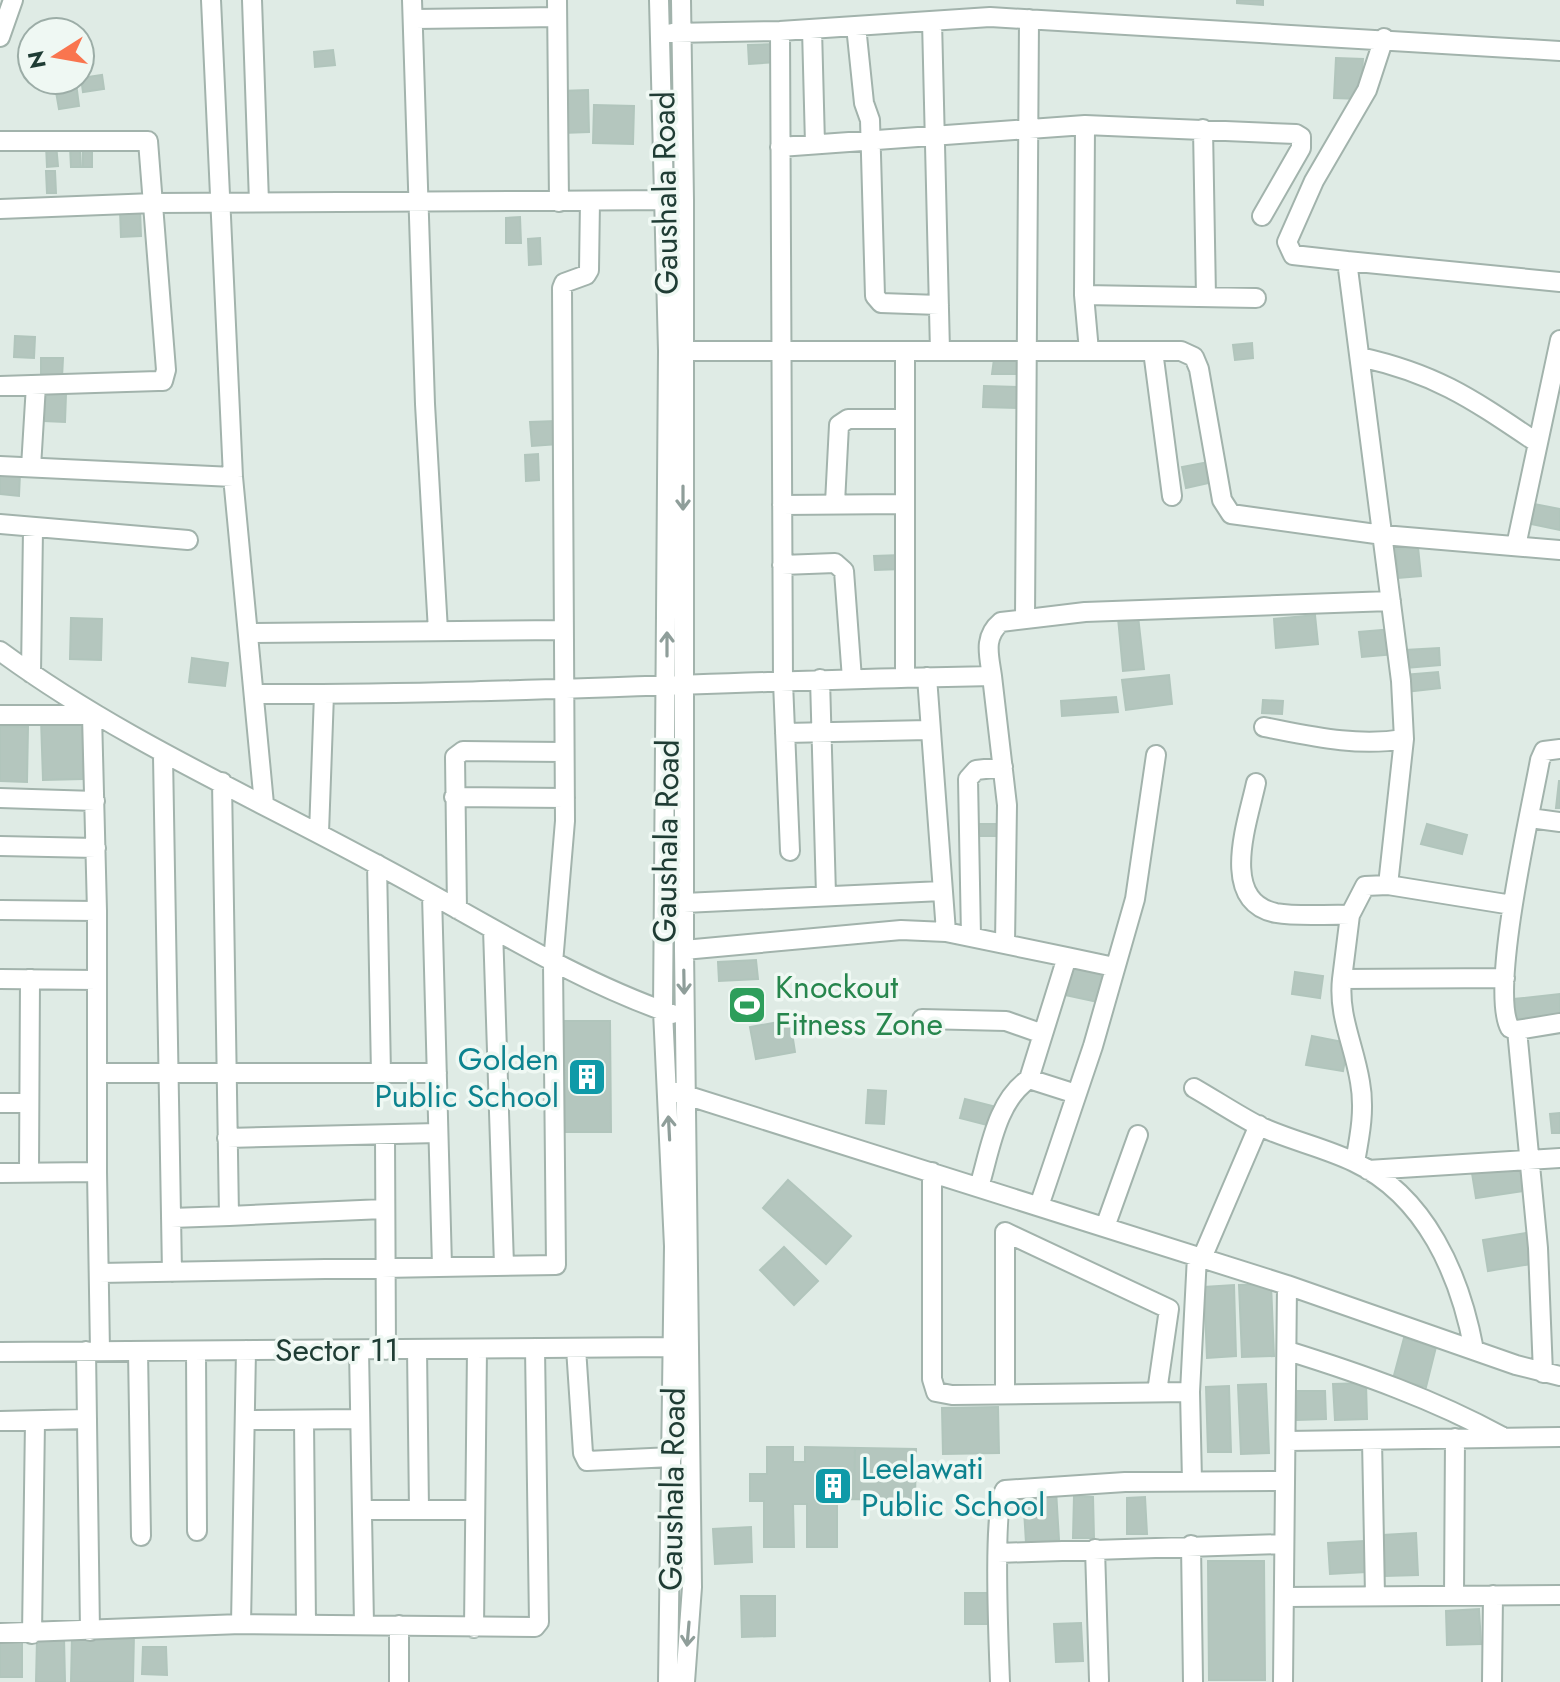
<svg xmlns="http://www.w3.org/2000/svg" width="1560" height="1682" viewBox="0 0 1560 1682" font-family="Jost,sans-serif">
  <style>
    .building { fill: #b4c6be; stroke: #b1c5bc; stroke-width: 2 }
    .lines { fill: none; stroke-linecap: round; stroke-linejoin: round }
    .minor-casing { stroke: #a2b3ac; stroke-width: 22 }
    .minor { stroke: #fff; stroke-width: 18 }
    .oneway { stroke: #8f9e9a }
    .labels { text-anchor: middle; dominant-baseline: central; stroke-width: 7; stroke-linejoin: round; paint-order: stroke }
    .street-label { font-size: 32px; fill: #1f3c34; stroke: #eff8f3 }
    .leisure-label { font-size: 32px; fill: #27864d; stroke: #eff8f3; text-anchor: start }
    .culture-label { font-size: 32px; fill: #0d838f; stroke: #eff8f3; text-anchor: end }
  </style>
  <rect width="100%" height="100%" fill="#dfebe5"/>
  <path class="building" d="M1237,0h26v5l-26,-2z
    M775,44l1,18 -27,2 -1,-19z
    M333,50l2,15 -20,2 -1,-15z
    M1336,58l27,1 -3,40 -26,-1z
    M102,75l2,14 -21,3 -2,-14z
    M76,83l3,23 -20,3 -4,-23z
    M588,90l1,42 -27,1 -2,-42z
    M594,105l40,1 -1,38 -40,-1z
    M56,144l2,22 -11,1 -1,-22z
    M70,147h10l1,20h-10z
    M83,147h9v20h-9z
    M46,171h9l1,22h-9z
    M140,209l1,27 -20,1 -1,-27z
    M520,217l1,26h-15v-25z
    M540,238l1,26 -12,1 -1,-26z
    M15,336l20,1 -1,21 -20,-1z
    M1252,343l1,15 -18,2 -2,-15z
    M41,358h22l-1,20h-21z
    M994,359h24l1,15h-27z
    M984,386l34,1v21l-35,-1z
    M45,394h21l-1,28 -21,-1z
    M556,421l2,23 -26,2 -2,-24z
    M538,454l1,26 -13,1 -1,-26z
    M1209,462l4,20 -27,6 -4,-21z
    M0,472l20,1 -1,23 -19,-2z
    M1534,504l26,5v21l-29,-6z
    M1418,547l3,29 -23,2 -2,-29z
    M901,555l1,14 -27,1 -1,-14z
    M1315,615l3,29 -42,4 -2,-29z
    M1138,616l6,53 -21,2 -5,-53z
    M71,618l31,1 -1,41 -31,-1z
    M1393,629l2,25 -33,3 -3,-25z
    M1439,648l1,17 -34,3 -1,-18z
    M192,658l36,5 -3,23 -36,-4z
    M1438,672l2,16 -34,4 -2,-17z
    M1169,675l3,29 -46,6 -4,-30z
    M1116,697l2,15 -56,4 -1,-15z
    M1263,700l20,1 -1,13 -20,-1z
    M82,718l1,61 -40,1 -2,-61z
    M0,726l28,1 -1,55 -27,-1z
    M1559,781h1v27h-4z
    M974,824h30v12h-30z
    M1427,824l40,11 -5,19 -41,-10z
    M756,960l2,19 -39,2 -1,-19z
    M1072,964l33,7 -7,31 -33,-7z
    M1295,972l28,4 -3,22 -28,-4z
    M1560,994v20l-44,5 -2,-20z
    M790,1020l5,32 -39,7 -6,-32z
    M564,1021h46l1,111h-46z
    M1312,1036l36,7 -5,28 -37,-6z
    M868,1090l18,1 -2,33 -18,-1z
    M965,1099l35,9 -5,19 -35,-9z
    M1560,1113v20h-8l-2,-19z
    M1521,1166l3,25 -48,7 -4,-25z
    M788,1180l63,56 -25,28 -63,-56z
    M1532,1232l5,31 -49,8 -5,-31z
    M784,1247l34,34 -24,24 -34,-35z
    M1271,1284l3,72 -32,1 -3,-72z
    M1234,1285l2,71 -29,2 -3,-71z
    M1404,1338l32,9 -10,40 -33,-8z
    M1366,1383l1,36 -32,1 -2,-36z
    M1266,1384l3,69 -28,1 -3,-69z
    M1229,1386l2,66h-23l-2,-65z
    M1296,1391h29l1,28 -29,1z
    M998,1407l1,46 -56,1 -1,-46z
    M767,1447h26v15h12v-15l111,2 -1,51 -78,-1v48h-30v-43h-14l1,43h-30v-46h-14v-27h17z
    M855,1448l61,1 -1,51 -61,-1z
    M1056,1490l3,50 -33,3 -3,-50z
    M1074,1496l19,1 1,41h-21z
    M1145,1497l2,37h-20v-36z
    M751,1527l1,35 -37,2 -2,-35z
    M1416,1533l2,42 -33,1 -2,-41z
    M1364,1541l2,31 -36,2 -2,-31z
    M1208,1561h56l1,119h-56z
    M965,1593h24l-1,31h-23z
    M741,1596h34v40l-33,1z
    M1479,1609l2,35 -34,1 -1,-34z
    M1081,1623l2,38 -27,1 -2,-38z
    M134,1633l-1,49h-62l1,-46z
    M64,1637l1,45h-29l1,-43z
    M22,1640v37h-22v-36z
    M143,1647h23l1,28 -25,-1z"/>
  <g class="lines">
    <g class="minor-casing">
      <path id="minor" d="M211,0l22,477 31,327
        M252,0l7,202
        M412,0l13,404 13,227
        M557,0l2,202
        M659,0l9,351 -5,660 11,235 -6,436
        M681,0l3,200v750l8,637 -7,95
        M415,19l142,-2
        M932,21l8,330
        M856,26l8,77 6,17 5,176 6,7 58,2
        M812,29l3,115
        M780,31l3,651 7,169
        M672,33l108,-2 210,-14 570,34
        M0,37l13,-37
        M1384,38l-17,52 -53,91 -27,61 6,13 54,6 54,420 3,58 -16,146
        M1085,125l-1,170 5,56
        M1203,129l3,168
        M0,141h148l18,229 -3,11h-5l-158,5
        M780,147l305,-22 211,9 5,3v11l-39,68
        M0,209l154,-6 523,-3
        M1347,261l213,21
        M1084,295l172,3
        M673,351h508l13,6 5,12 23,131 9,14 152,21 177,15
        M905,351v326
        M1153,351l19,145
        M1360,357c77,17 112,42 176,85
        M0,466l233,11
        M31,467l5,-82
        M835,503l4,-78 9,-6h57
        M782,505l123,-1
        M0,524l188,16
        M1516,546l44,-206
        M782,565l53,-2 9,8 8,108
        M1025,619l4,-600
        M248,633l314,-3
        M0,651c117,86 247,143 374,212 99,52 192,114 298,151
        M31,673l2,-144
        M992,676l15,129 -2,138
        M927,677l19,255
        M820,679l6,216
        M254,694c246,1 492,-14 738,-18 -3,-21 -9,-39 9,-54l84,-10 306,-11
        M0,715h92l5,196v261l-97,1
        M1264,727c47,9 92,20 140,12
        M785,733l144,-3
        M163,756l9,516
        M222,782l7,434 154,-7
        M1256,783c-8,38 -38,118 20,130 23,4 50,1 74,2
        M454,797l111,1
        M0,798l95,3
        M1530,818l30,4
        M319,833l5,-139
        M0,846l96,2
        M377,864l4,210
        M432,895l10,371
        M684,903l258,-12
        M457,909l-2,-152 8,-6 101,1
        M0,910l97,1
        M493,929l11,336
        M971,936l-3,-157 8,-9 27,-3
        M684,950l217,-20 45,2 121,25 -38,122c-33,22 -39,72 -50,108
        M1067,957l47,10
        M1505,978l-163,1 8,-64 15,-29 23,-1 124,20
        M0,979l97,1
        M1342,979c-4,37 12,66 18,103 5,27 0,53 -5,80
        M922,1019l84,2 37,13
        M1517,1030l43,-7
        M97,1073h340
        M1029,1079l47,15
        M1194,1088c21,12 42,26 63,37 31,15 66,22 97,37 72,34 106,113 120,188
        M676,1092l611,193
        M0,1103h29
        M385,1136l1,214
        M227,1138l211,-5
        M1368,1170l192,-12
        M29,1172l1,-193
        M97,1172l3,179
        M932,1172v207l4,13 16,3 238,-3
        M1039,1206l54,-160 42,-147 21,-144
        M171,1218l58,-2
        M1105,1227l33,-92
        M1202,1258l57,-133
        M99,1273l457,-8 -3,-302 12,-142 -3,-533 2,-5 22,-8 3,-5 1,-69
        M576,1348l7,105 4,8 85,-4
        M417,1349l2,161
        M359,1350l5,274
        M86,1351l4,280
        M138,1351l3,185
        M196,1351l1,180
        M1288,1351c74,23 145,48 213,85
        M0,1352l674,-5
        M1543,1373l-5,-125 -21,-218 -7,-2c-21,-37 21,-218 30,-268l4,-9 16,-2
        M1005,1394v-162l164,77 -12,83
        M246,1420l114,-1
        M304,1420l2,204
        M0,1421l87,-2
        M1372,1440l3,155
        M1287,1441l273,-4
        M1192,1481l-2,-89 7,-136
        M362,1510h113
        M1191,1545l2,137
        M1095,1549l4,131
        M998,1553l285,-9
        M1454,1596l1,-158
        M1286,1597l274,-2
        M241,1624l5,-274
        M474,1628l3,-279
        M0,1633l241,-9 294,3 4,-5 -4,-274
        M32,1634l3,-213
        M399,1682v-57
        M1000,1682c-1,-30 -8,-176 5,-192l120,-8 159,-1
        M1283,1682l4,-397 229,80 44,11
        M1492,1682l1,-87"/>
    </g>
    <use href="#minor" class="minor"/>
  </g>
  <defs><path id="oneway-shaft" d="M-6 0H5M1.5-3L5.5 0L1.5 3" fill="none" stroke-width="1.6" stroke-linecap="round" stroke-linejoin="round" transform="scale(2)"/></defs>
  <g class="oneway">
    <use href="#oneway-shaft" transform="translate(683 498) rotate(90)"/>
    <use href="#oneway-shaft" transform="translate(667 644) rotate(-90)"/>
    <use href="#oneway-shaft" transform="translate(684 982) rotate(89)"/>
    <use href="#oneway-shaft" transform="translate(669 1128) rotate(-93)"/>
    <use href="#oneway-shaft" transform="translate(688 1634) rotate(95)"/>
  </g>
  <defs>
    <g id="stadium-square" transform="scale(2)"><rect x="-9" y="-9" width="18" height="18" rx="4" fill="#2e9e5b" stroke="#eff8f3"/><path d="M0-5a6.5 5 0 1 0 0 10a6.5 5 0 1 0 0-10ZM-3.5-1.8h7v3.6h-7Z" fill="#fff"/></g>
    <g id="building-square" transform="scale(2)"><rect x="-9" y="-9" width="18" height="18" rx="4" fill="#0f9aa8" stroke="#eff8f3"/><path d="M-4-6H4V6H1V3H-1V6H-4ZM-2.5-4.3h1.7v1.8h-1.7ZM.8-4.3h1.7v1.8H.8ZM-2.5-1h1.7V.8h-1.7ZM.8-1h1.7V.8H.8Z" fill="#fff"/></g>
  </defs>
  <g fill-rule="evenodd">
    <use href="#stadium-square" x="747" y="1005"/>
    <use href="#building-square" x="587" y="1077"/>
    <use href="#building-square" x="833" y="1486"/>
  </g>
  <g class="labels">
    <g class="street-label">
      <text transform="translate(665 193) rotate(-91)">Gaushala Road</text>
      <text transform="translate(666 841) rotate(-89)">Gaushala Road</text>
      <text x="337" y="1350">Sector 11</text>
      <text transform="translate(672 1489) rotate(-89)">Gaushala Road</text>
    </g>
    <g class="leisure-label">
      <text x="775" y="987">Knockout<tspan x="775" dy="37">Fitness Zone</tspan></text>
    </g>
    <g class="culture-label">
      <text x="559" y="1059">Golden<tspan x="559" dy="37">Public School</tspan></text>
      <text x="861" y="1468" text-anchor="start">Leelawati<tspan x="861" dy="37">Public School</tspan></text>
    </g>
  </g>
  <g transform="translate(56 56) rotate(259)"><circle r="38" fill="#eff8f3" stroke="#9cada7" stroke-width="2"/>
  <path d="M0-6L14 30L0 20L-14 30Z" fill="#f9754f"/>
  <text y="-12" font-size="22" font-weight="bold" text-anchor="middle" fill="#1f3c34">N</text>
  </g>
</svg>
